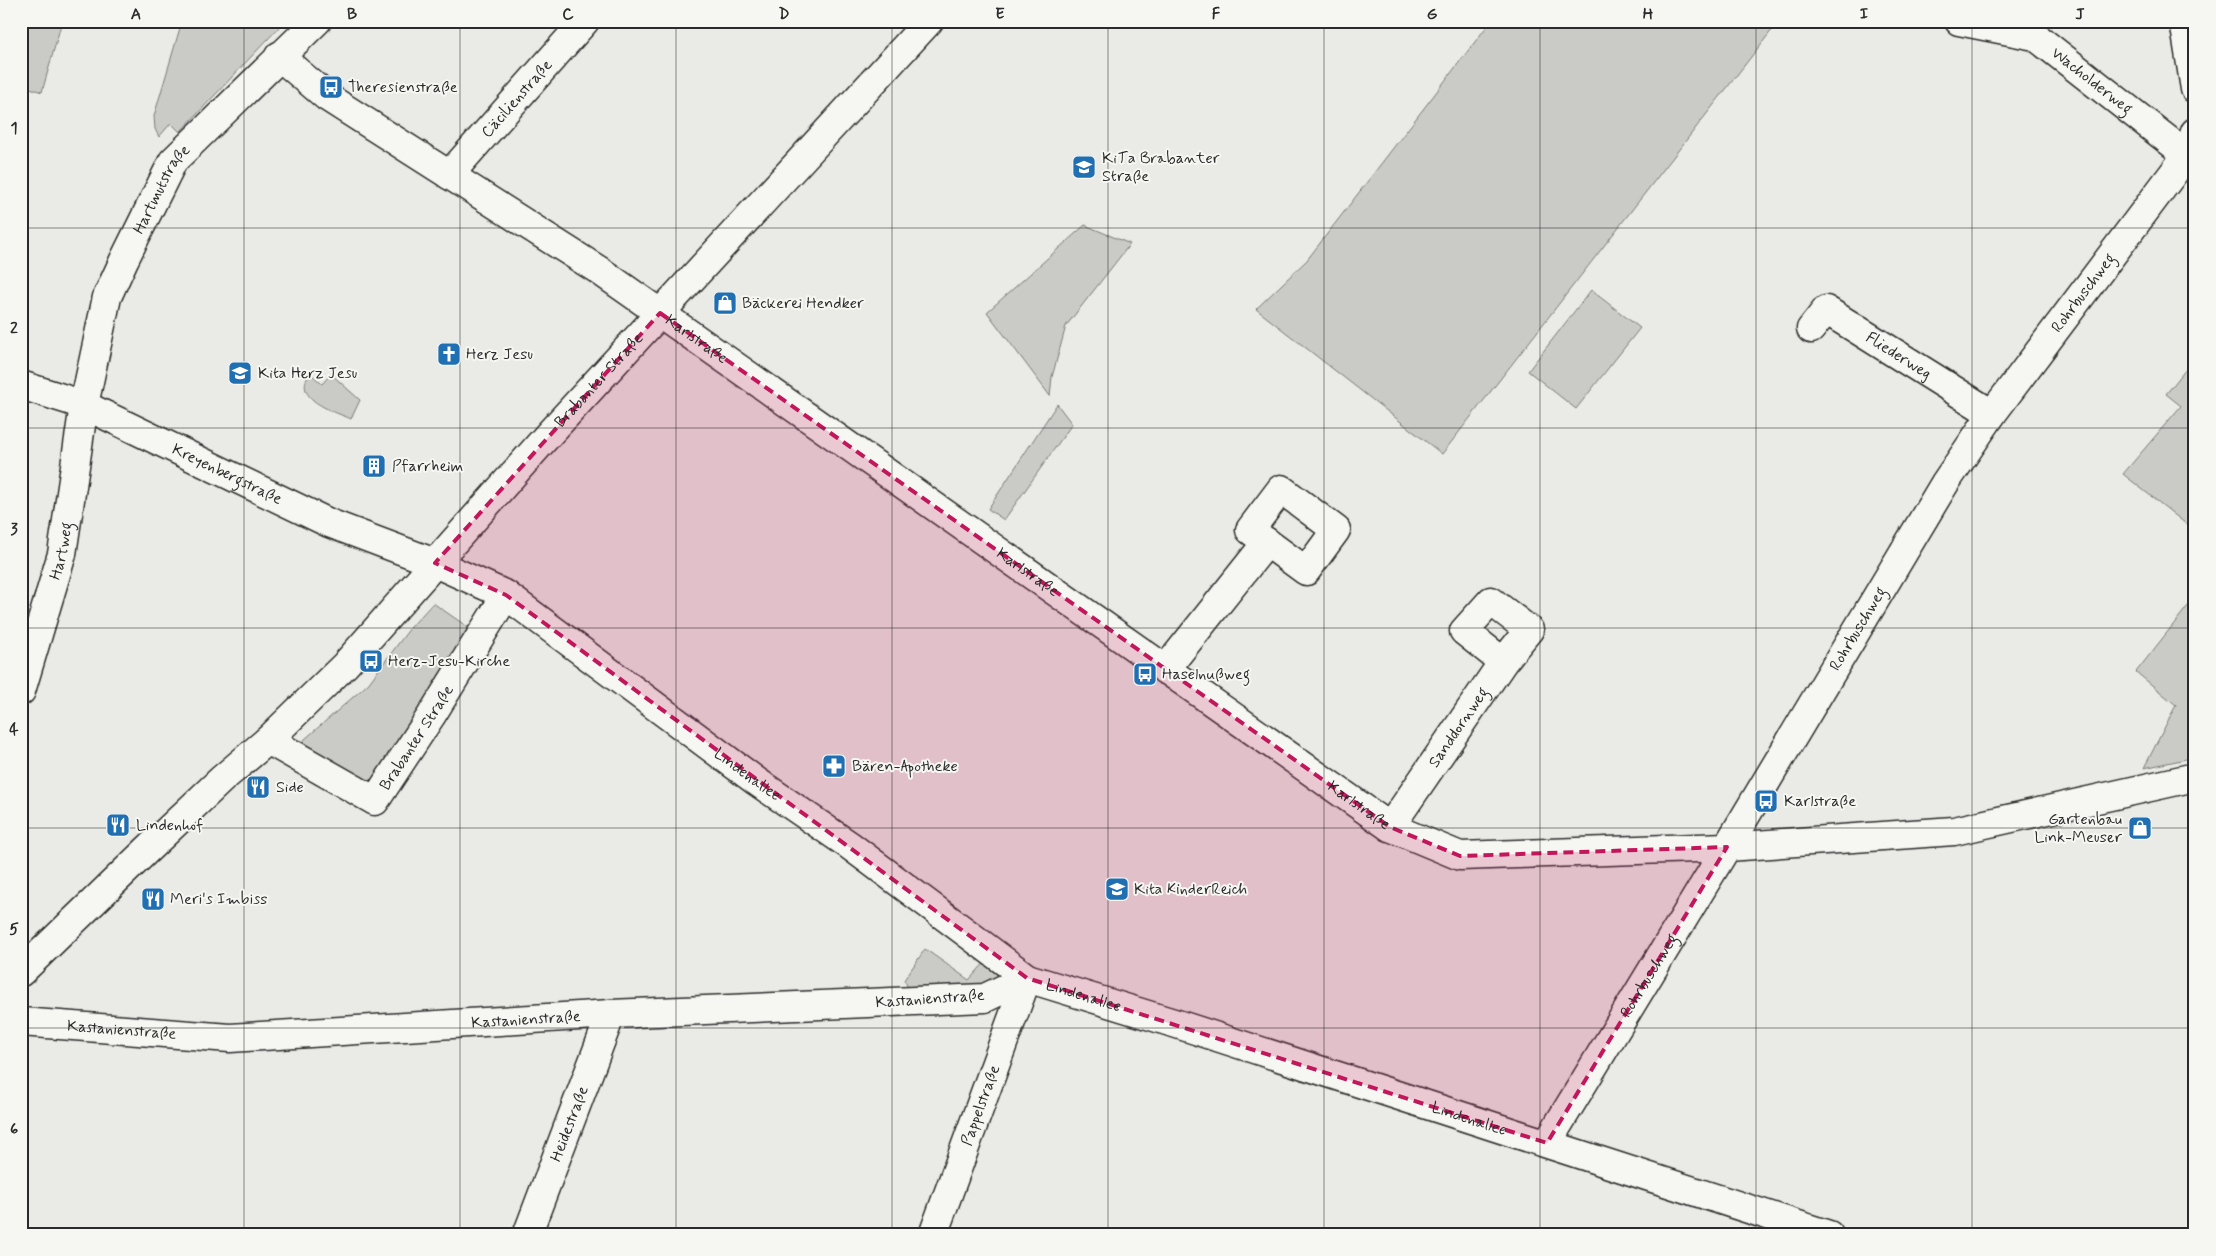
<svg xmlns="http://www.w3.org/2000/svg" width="2216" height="1256" viewBox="0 0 2216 1256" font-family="Mynerve,sans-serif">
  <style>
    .green { fill: #cacac7; stroke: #7a7a79 }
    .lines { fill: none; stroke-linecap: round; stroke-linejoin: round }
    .minor-casing { stroke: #2b2b2b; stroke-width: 31 }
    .major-casing { stroke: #2b2b2b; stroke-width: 31 }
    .minor { stroke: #f6f6f2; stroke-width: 28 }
    .major { stroke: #f6f6f2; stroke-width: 28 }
    .marked { fill: #c2185b; fill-opacity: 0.2; stroke: #c2185b; stroke-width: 4; stroke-dasharray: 10 6; stroke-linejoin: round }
    .grid { fill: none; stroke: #2b2b2b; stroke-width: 1; stroke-opacity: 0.55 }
    .labels { text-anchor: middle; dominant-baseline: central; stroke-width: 4; stroke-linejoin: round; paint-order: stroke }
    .street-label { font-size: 16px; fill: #2b2b2b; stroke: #f6f6f2 }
    .poi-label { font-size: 16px; fill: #2b2b2b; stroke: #f6f6f2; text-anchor: start }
    .neatline { fill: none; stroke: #2b2b2b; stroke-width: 2 }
    .grid-label { font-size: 16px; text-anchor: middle; font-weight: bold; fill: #2b2b2b }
  </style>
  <rect width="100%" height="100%" fill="#eaeae6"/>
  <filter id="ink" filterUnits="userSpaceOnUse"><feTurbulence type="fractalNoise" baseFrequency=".02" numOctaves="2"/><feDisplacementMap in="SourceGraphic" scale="10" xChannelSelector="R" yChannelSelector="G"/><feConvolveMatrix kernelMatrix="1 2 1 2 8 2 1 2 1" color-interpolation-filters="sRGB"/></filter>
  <g filter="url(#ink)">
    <path class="green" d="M21,21h41l-20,71 -21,-7z
      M182,21h103l-105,111 -9,-9 -12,14 -4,-8 -1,-13z
      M1491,21h288l-337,433 -186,-145 51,-49z
      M1085,225l45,19 -64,82 -14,51 -2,19 -63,-84z
      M1591,290l49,38 -64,81 -48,-38z
      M2195,358v135l-6,7 6,4v27l-72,-57 58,-68 -15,-12z
      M310,373l12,11 9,-10 29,26 -9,19c-18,-8 -60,-20 -41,-46z
      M1057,404l15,20 -68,96 -16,-11z
      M2195,597v160l-51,11 32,-63 -40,-33z
      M433,603l42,29 -104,155 -74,-41 71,-62 42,-56z
      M925,949l44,31 18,-20 17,17 -22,12 -70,5 -8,-14z"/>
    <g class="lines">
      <g class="minor-casing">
        <g id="minor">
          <path id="s1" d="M1959,21l76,15 152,119"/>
          <path d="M2184,21l11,68"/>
          <path id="s2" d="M279,56l48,41 273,174 790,556 70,29 267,-9 227,-16 241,-54"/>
          <path id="s3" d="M449,175l136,-154"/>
          <path id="s4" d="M1811,329l15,-19 166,104"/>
          <path id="s5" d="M21,385l63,20 245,118 106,40 71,32 250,186 93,64 178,133 150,46 652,211"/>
          <path d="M1281,489l55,41 -30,41 -56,-41z"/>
          <path d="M1165,670l102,-128"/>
          <path id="s6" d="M21,691l41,-137 22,-149 23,-108 17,-37 49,-99 144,-140"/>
          <path id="s7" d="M268,740l107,61 56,-85 75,-121"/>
          <path id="s8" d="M1390,827l113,-165 26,-32 -38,-29 -27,30 39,31"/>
          <path id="s9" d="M21,1022l209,16 381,-24 374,-16 42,-20"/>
          <path id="s10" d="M1547,1143l180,-296 218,-364 47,-69 195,-259 8,-23"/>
          <path id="s11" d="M527,1235l84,-221"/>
          <path id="s12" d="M933,1235l94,-257"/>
        </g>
      </g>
      <g class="major-casing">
        <g id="major">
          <path id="s13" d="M21,972l126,-122 75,-71 46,-39 77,-75 203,-230 381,-414"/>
        </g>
      </g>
      <use href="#minor" class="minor"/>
      <use href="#major" class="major"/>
    </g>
  </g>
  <path class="marked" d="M660,313l730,514 70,29 267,-9 -180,296 -520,-165 -521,-383 -71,-32z"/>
  <path class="grid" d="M244,21v1214M460,21v1214M676,21v1214M892,21v1214M1108,21v1214M1324,21v1214M1540,21v1214M1756,21v1214M1972,21v1214M21,228h2174M21,428h2174M21,628h2174M21,828h2174M21,1028h2174"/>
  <defs>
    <g id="bus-square" transform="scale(1.25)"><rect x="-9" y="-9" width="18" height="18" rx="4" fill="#1f6fb2" stroke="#f6f6f2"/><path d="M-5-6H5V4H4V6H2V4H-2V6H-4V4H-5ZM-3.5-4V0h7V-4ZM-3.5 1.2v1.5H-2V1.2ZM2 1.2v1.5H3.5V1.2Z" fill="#fff"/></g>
    <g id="school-square" transform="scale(1.25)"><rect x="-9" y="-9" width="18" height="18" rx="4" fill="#1f6fb2" stroke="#f6f6f2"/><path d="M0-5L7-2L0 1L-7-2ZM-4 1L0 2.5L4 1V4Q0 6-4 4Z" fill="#fff"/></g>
    <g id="shop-square" transform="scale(1.25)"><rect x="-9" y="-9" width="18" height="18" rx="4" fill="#1f6fb2" stroke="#f6f6f2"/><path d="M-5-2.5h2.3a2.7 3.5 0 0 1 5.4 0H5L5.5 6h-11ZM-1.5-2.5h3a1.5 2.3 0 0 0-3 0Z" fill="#fff"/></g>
    <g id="church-square" transform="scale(1.25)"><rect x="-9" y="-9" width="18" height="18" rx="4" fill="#1f6fb2" stroke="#f6f6f2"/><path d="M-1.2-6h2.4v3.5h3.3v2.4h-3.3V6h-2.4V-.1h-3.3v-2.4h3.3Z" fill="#fff"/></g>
    <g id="building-square" transform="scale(1.25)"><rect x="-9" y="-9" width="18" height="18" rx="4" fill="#1f6fb2" stroke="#f6f6f2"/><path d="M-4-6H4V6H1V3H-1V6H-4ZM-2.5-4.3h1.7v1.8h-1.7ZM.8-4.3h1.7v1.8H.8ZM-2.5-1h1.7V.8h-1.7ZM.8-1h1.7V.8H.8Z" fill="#fff"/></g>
    <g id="pharmacy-square" transform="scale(1.25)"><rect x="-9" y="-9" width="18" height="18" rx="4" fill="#1f6fb2" stroke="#f6f6f2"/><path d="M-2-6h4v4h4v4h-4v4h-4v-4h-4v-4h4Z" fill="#fff"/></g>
    <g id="restaurant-square" transform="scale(1.25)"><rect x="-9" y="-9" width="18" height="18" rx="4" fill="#1f6fb2" stroke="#f6f6f2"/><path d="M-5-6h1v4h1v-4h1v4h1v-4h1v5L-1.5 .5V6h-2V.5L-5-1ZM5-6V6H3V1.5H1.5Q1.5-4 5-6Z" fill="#fff"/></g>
  </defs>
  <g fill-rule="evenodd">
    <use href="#bus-square" x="331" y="87"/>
    <use href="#school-square" x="1084" y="167"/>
    <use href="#shop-square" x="725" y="303"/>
    <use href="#church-square" x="449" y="354"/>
    <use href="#school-square" x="240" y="373"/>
    <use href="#building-square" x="374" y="466"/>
    <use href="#bus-square" x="371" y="661"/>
    <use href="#bus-square" x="1145" y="674"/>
    <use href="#pharmacy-square" x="834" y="766"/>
    <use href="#restaurant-square" x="258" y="787"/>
    <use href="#bus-square" x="1766" y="801"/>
    <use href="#restaurant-square" x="118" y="825"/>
    <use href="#shop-square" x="2140" y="828"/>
    <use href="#school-square" x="1117" y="889"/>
    <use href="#restaurant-square" x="153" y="899"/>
  </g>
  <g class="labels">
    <g class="street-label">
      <text stroke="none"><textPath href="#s1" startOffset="150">Wacholderweg</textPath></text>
      <text stroke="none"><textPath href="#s3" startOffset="102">Cäcilienstraße</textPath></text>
      <text stroke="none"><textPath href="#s6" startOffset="525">Hartmutstraße</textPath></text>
      <text stroke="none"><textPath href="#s10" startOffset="1006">Rohrbuschweg</textPath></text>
      <text stroke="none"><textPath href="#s2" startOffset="505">Karlstraße</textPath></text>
      <text stroke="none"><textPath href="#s4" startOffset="110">Fliederweg</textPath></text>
      <text stroke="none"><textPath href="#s13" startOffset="828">Brabanter Straße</textPath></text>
      <text stroke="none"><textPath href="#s5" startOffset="225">Kreyenbergstraße</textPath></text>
      <text stroke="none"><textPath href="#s6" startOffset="146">Hartweg</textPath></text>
      <text stroke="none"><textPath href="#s2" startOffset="910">Karlstraße</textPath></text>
      <text stroke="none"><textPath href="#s10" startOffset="601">Rohrbuschweg</textPath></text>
      <text stroke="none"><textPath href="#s8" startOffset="121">Sanddornweg</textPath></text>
      <text stroke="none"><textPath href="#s7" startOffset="199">Brabanter Straße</textPath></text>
      <text stroke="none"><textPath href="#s5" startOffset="830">Lindenallee</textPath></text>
      <text stroke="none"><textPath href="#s2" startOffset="1315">Karlstraße</textPath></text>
      <text stroke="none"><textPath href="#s10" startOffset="196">Rohrbuschweg</textPath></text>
      <text stroke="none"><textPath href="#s5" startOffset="1235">Lindenallee</textPath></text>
      <text transform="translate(930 999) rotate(-4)">Kastanienstraße</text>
      <text stroke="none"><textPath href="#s9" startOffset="506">Kastanienstraße</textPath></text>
      <text stroke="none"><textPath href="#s9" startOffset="101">Kastanienstraße</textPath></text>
      <text stroke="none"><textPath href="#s12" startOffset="138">Pappelstraße</textPath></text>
      <text stroke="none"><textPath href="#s5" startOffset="1640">Lindenallee</textPath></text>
      <text stroke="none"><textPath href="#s11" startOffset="119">Heidestraße</textPath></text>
    </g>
    <g class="poi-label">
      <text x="348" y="87">Theresienstraße</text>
      <text x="1102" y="158">KiTa Brabanter<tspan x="1102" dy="18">Straße</tspan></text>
      <text x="742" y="303">Bäckerei Hendker</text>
      <text x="466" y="354">Herz Jesu</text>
      <text x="258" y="373">Kita Herz Jesu</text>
      <text x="392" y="466">Pfarrheim</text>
      <text x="388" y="661">Herz-Jesu-Kirche</text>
      <text x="1162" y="674">Haselnußweg</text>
      <text x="852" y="766">Bären-Apotheke</text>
      <text x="276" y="787">Side</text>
      <text x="1784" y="801">Karlstraße</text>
      <text x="2122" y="819" text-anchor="end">Gartenbau<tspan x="2122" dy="18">Link-Meuser</tspan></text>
      <text x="136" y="825">Lindenhof</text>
      <text x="1134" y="889">Kita KinderReich</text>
      <text x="170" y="899">Meri's Imbiss</text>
    </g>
  </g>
  <rect width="2216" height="1256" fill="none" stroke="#f6f6f2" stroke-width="55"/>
  <rect x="28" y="28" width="2160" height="1200" class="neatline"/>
  <g class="grid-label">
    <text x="136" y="19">A</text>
    <text x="352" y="19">B</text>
    <text x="568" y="19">C</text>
    <text x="784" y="19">D</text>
    <text x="1000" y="19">E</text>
    <text x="1216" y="19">F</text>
    <text x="1432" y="19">G</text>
    <text x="1648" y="19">H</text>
    <text x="1864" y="19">I</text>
    <text x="2080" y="19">J</text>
    <text x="14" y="133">1</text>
    <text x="14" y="333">2</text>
    <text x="14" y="534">3</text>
    <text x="14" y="734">4</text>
    <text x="14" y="934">5</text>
    <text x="14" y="1134">6</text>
  </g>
</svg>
